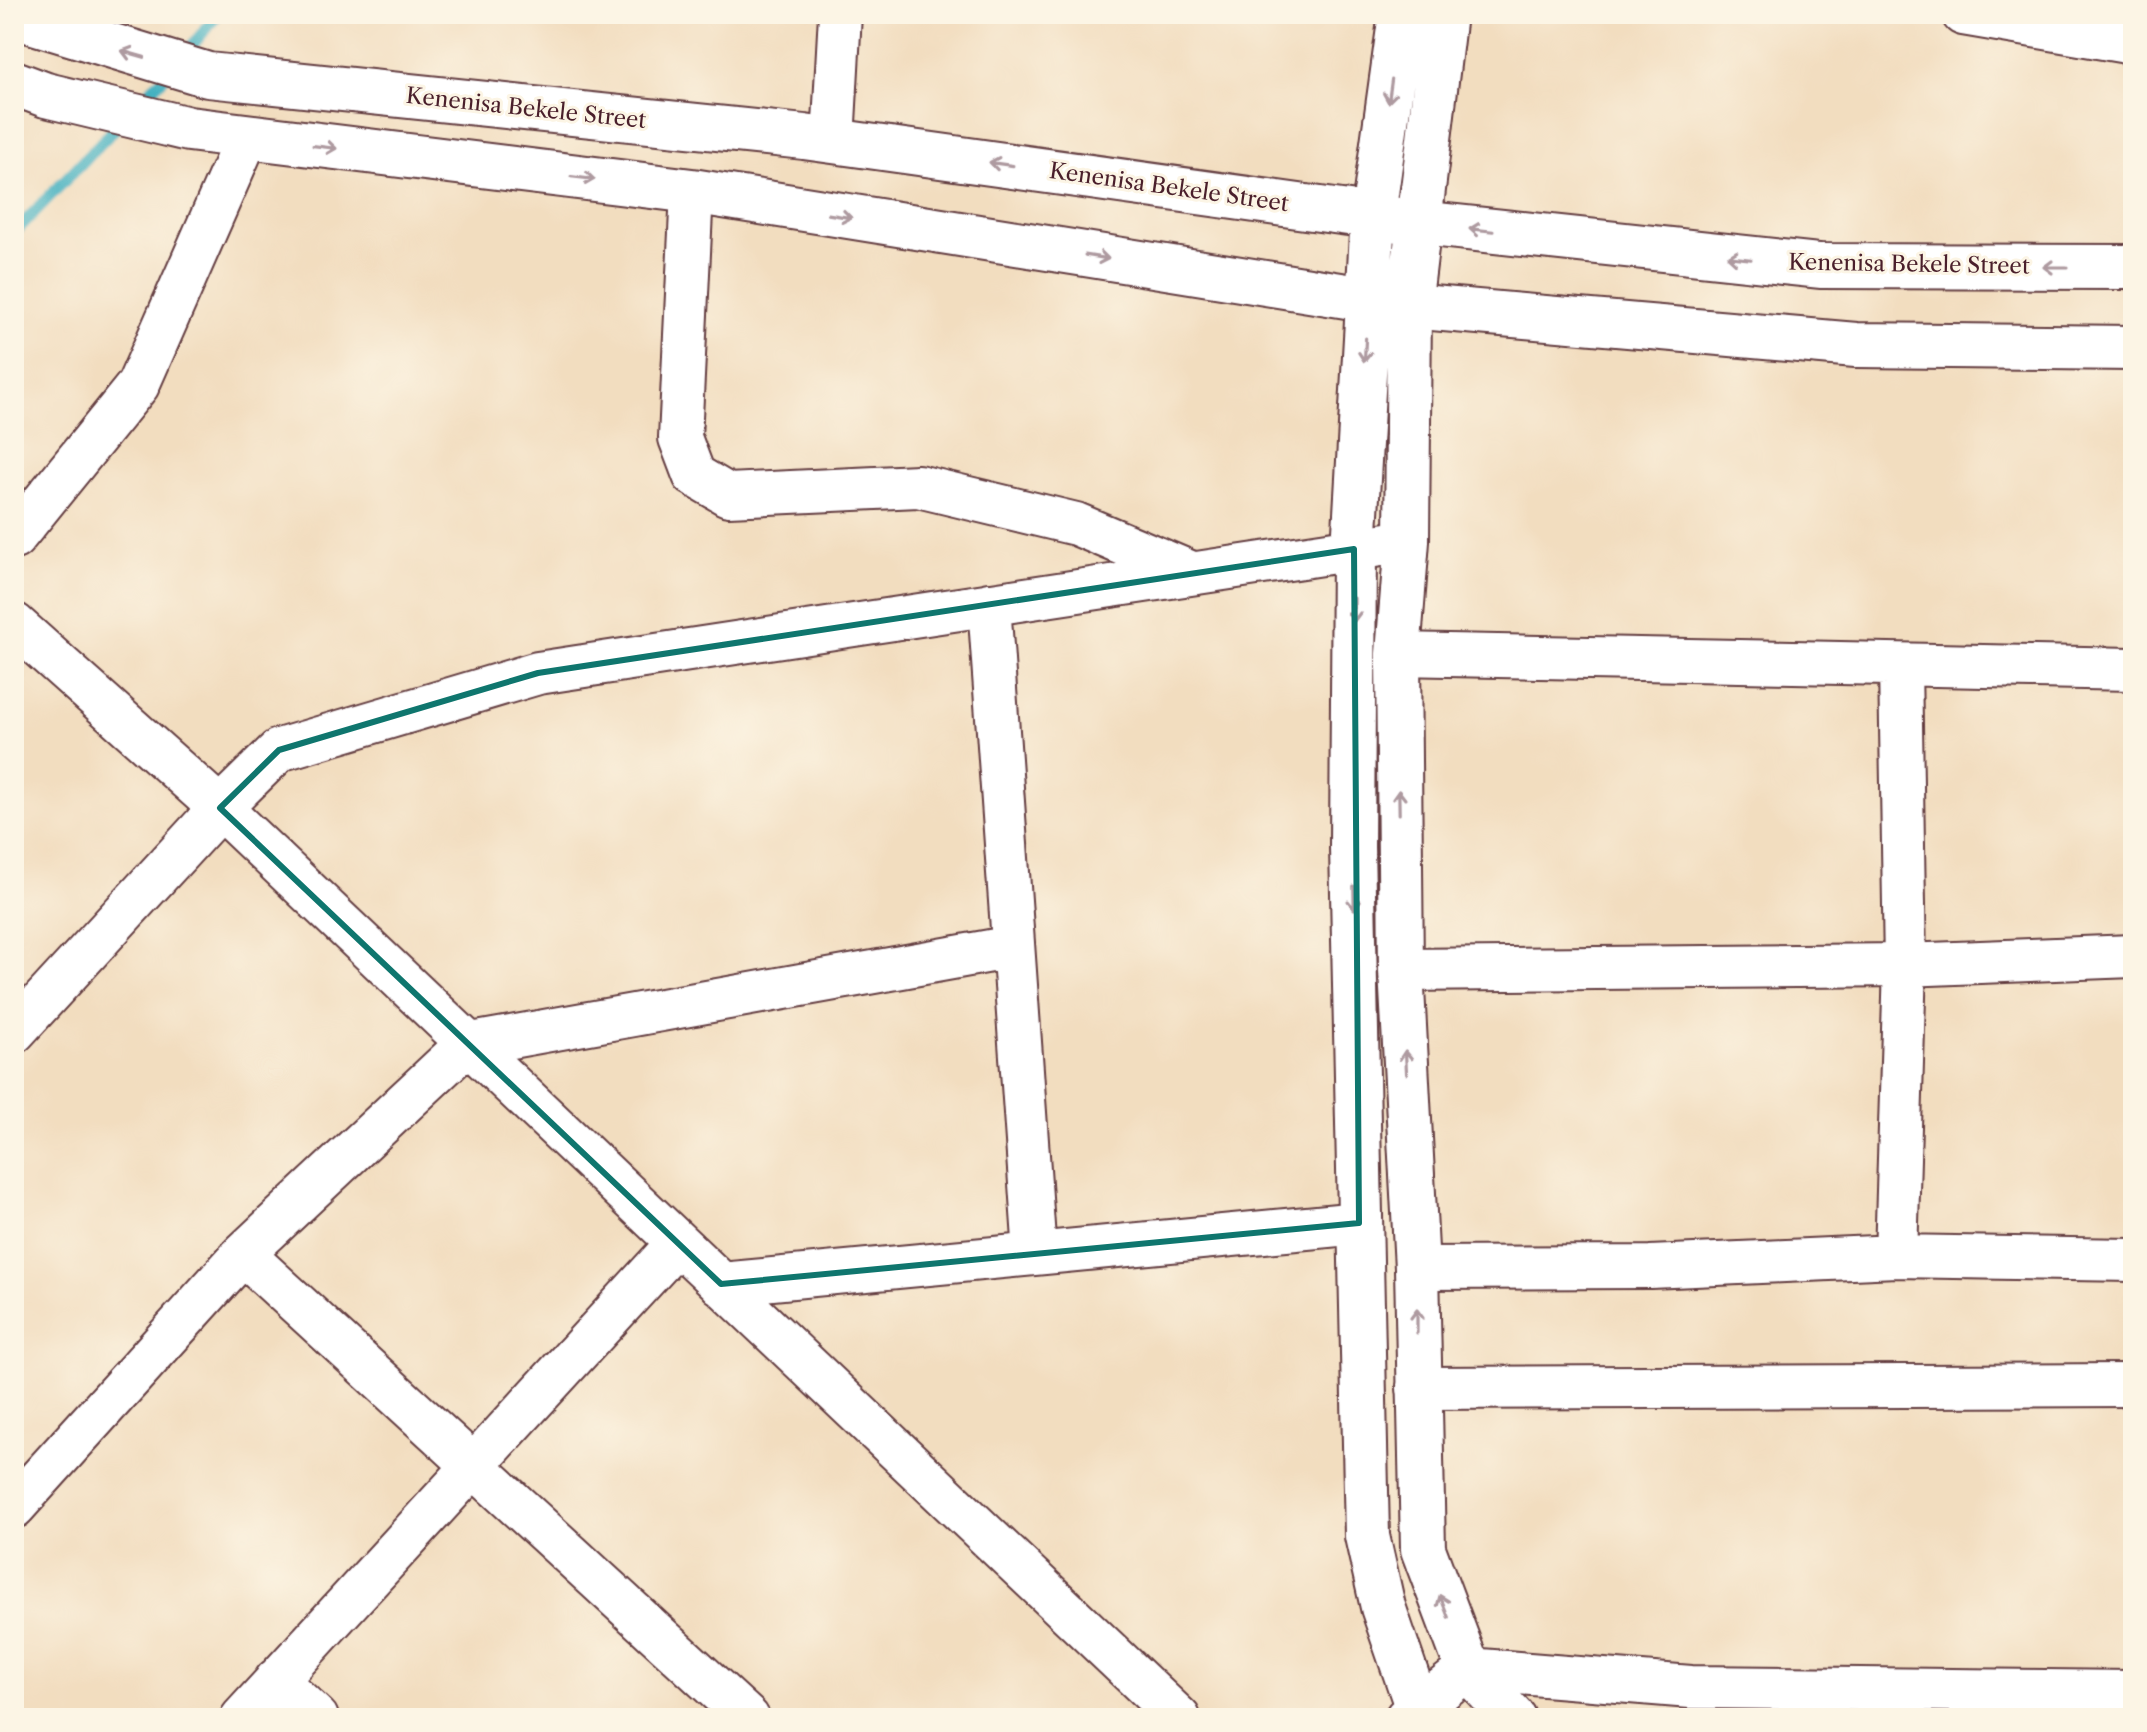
<svg xmlns="http://www.w3.org/2000/svg" width="2147" height="1732" viewBox="0 0 2147 1732" font-family="'Libre Caslon Text',serif">
  <style>
    .lines { fill: none; stroke-linecap: round; stroke-linejoin: round }
    .stream { stroke: #44b1c1; stroke-width: 12 }
    .minor-casing { stroke: #633c41; stroke-width: 46 }
    .tertiary-casing { stroke: #633c41; stroke-width: 48 }
    .secondary-casing { stroke: #633c41; stroke-width: 48 }
    .minor { stroke: #fff; stroke-width: 42 }
    .tertiary { stroke: #fff; stroke-width: 44 }
    .secondary { stroke: #fff; stroke-width: 44 }
    .oneway { stroke: #ae9aa0 }
    .marked { fill: none; stroke: #0f766e; stroke-width: 6; stroke-linejoin: round }
    .labels { text-anchor: middle; dominant-baseline: central; stroke-width: 6; stroke-linejoin: round; paint-order: stroke }
    .street-label { font-size: 22px; fill: #4a1f2b; stroke: #fcf5e5 }
  </style>
  <rect width="100%" height="100%" fill="#fcf5e5"/>
  <filter id="ink" filterUnits="userSpaceOnUse"><feTurbulence type="fractalNoise" baseFrequency=".0125" numOctaves="2"/><feDisplacementMap in="SourceGraphic" scale="16" xChannelSelector="R" yChannelSelector="G"/><feConvolveMatrix kernelMatrix="1 2 1 2 8 2 1 2 1" color-interpolation-filters="sRGB"/></filter>
  <filter id="wash" filterUnits="userSpaceOnUse"><feTurbulence type="fractalNoise" baseFrequency=".006" numOctaves="4" result="noise"/><feDisplacementMap in="SourceGraphic" scale="32" xChannelSelector="R" yChannelSelector="G"/><feGaussianBlur stdDeviation="1.8" result="paint"/><feColorMatrix in="noise" values="0 0 0 0 0 0 0 0 0 0 0 0 0 0 0 0 0 1.4 0 .05"/><feComposite in="paint" operator="in"/></filter>
  <g filter="url(#wash)">
    <rect width="100%" height="100%" fill="#f2ddbf"/>
    <g class="lines">
      <path class="stream" d="M182,58l36,-44
        M135,107l35,-36
        M14,233l106,-110"/>
    </g>
  </g>
  <g filter="url(#ink)">
    <g class="lines">
      <g class="minor-casing">
        <path id="minor" d="M1963,14l170,29
          M833,141l7,-127
          M692,191l-12,247 14,37 34,20 190,-9 158,38 116,49
          M14,538l124,-153 109,-248
          M989,604l46,650
          M14,624l206,184 959,910
          M1398,654l735,15
          M1401,970l504,-5 228,-9
          M14,1032l206,-224 59,-58 259,-77 869,-132
          M243,1254l505,464
          M1896,1256l9,-291 -5,-300
          M1417,1268l233,-1 246,-11 237,4
          M721,1284l638,-61
          M1418,1388l715,-3
          M14,1507l229,-253 223,-209 547,-98
          M276,1680l41,38
          M242,1718l436,-475
          M1406,1718l62,-49 223,18 442,5"/>
      </g>
      <g class="tertiary-casing">
        <path id="tertiary" d="M1401,14l-28,201 -19,334 -2,298 15,689 16,71 36,105 6,6
          M1444,14l-35,292 -2,235 -9,113 3,316 16,298 6,281 45,120 45,49"/>
      </g>
      <g class="secondary-casing">
        <path id="secondary" d="M14,16l194,59 596,62 616,86 400,43 313,1
          M14,83l32,12 143,34 503,62 717,115 447,39 277,3"/>
      </g>
      <use href="#minor" class="minor"/>
      <use href="#tertiary" class="tertiary"/>
      <use href="#secondary" class="secondary"/>
    </g>
    <defs><path id="oneway-shaft" d="M-6 0H5M1.5-3L5.5 0L1.5 3" fill="none" stroke-width="1.6" stroke-linecap="round" stroke-linejoin="round" transform="scale(2)"/></defs>
    <g class="oneway">
      <use href="#oneway-shaft" transform="translate(133 54) rotate(-164)"/>
      <use href="#oneway-shaft" transform="translate(1390 91) rotate(98)"/>
      <use href="#oneway-shaft" transform="translate(325 147) rotate(7)"/>
      <use href="#oneway-shaft" transform="translate(1001 164) rotate(-172)"/>
      <use href="#oneway-shaft" transform="translate(583 178) rotate(7)"/>
      <use href="#oneway-shaft" transform="translate(840 216) rotate(9)"/>
      <use href="#oneway-shaft" transform="translate(1481 230) rotate(-174)"/>
      <use href="#oneway-shaft" transform="translate(1097 257) rotate(9)"/>
      <use href="#oneway-shaft" transform="translate(1739 258) rotate(-174)"/>
      <use href="#oneway-shaft" transform="translate(2055 267) rotate(-180)"/>
      <use href="#oneway-shaft" transform="translate(1365 350) rotate(93)"/>
      <use href="#oneway-shaft" transform="translate(1354 610) rotate(90)"/>
      <use href="#oneway-shaft" transform="translate(1399 802) rotate(-91)"/>
      <use href="#oneway-shaft" transform="translate(1354 898) rotate(89)"/>
      <use href="#oneway-shaft" transform="translate(1406 1062) rotate(-93)"/>
      <use href="#oneway-shaft" transform="translate(1417 1321) rotate(-90)"/>
      <use href="#oneway-shaft" transform="translate(1444 1606) rotate(-111)"/>
    </g>
  </g>
  <path class="marked" d="M1354,549l5,674 -638,61 -501,-476 59,-58 259,-77z"/>
  <g class="labels">
    <g class="street-label">
      <text transform="translate(526 108) rotate(6)">Kenenisa Bekele Street</text>
      <text transform="translate(1169 187) rotate(8)">Kenenisa Bekele Street</text>
      <text transform="translate(1909 264) rotate(1)">Kenenisa Bekele Street</text>
    </g>
  </g>
  <rect width="2147" height="1732" fill="none" stroke="#fcf5e5" stroke-width="48"/>
</svg>
